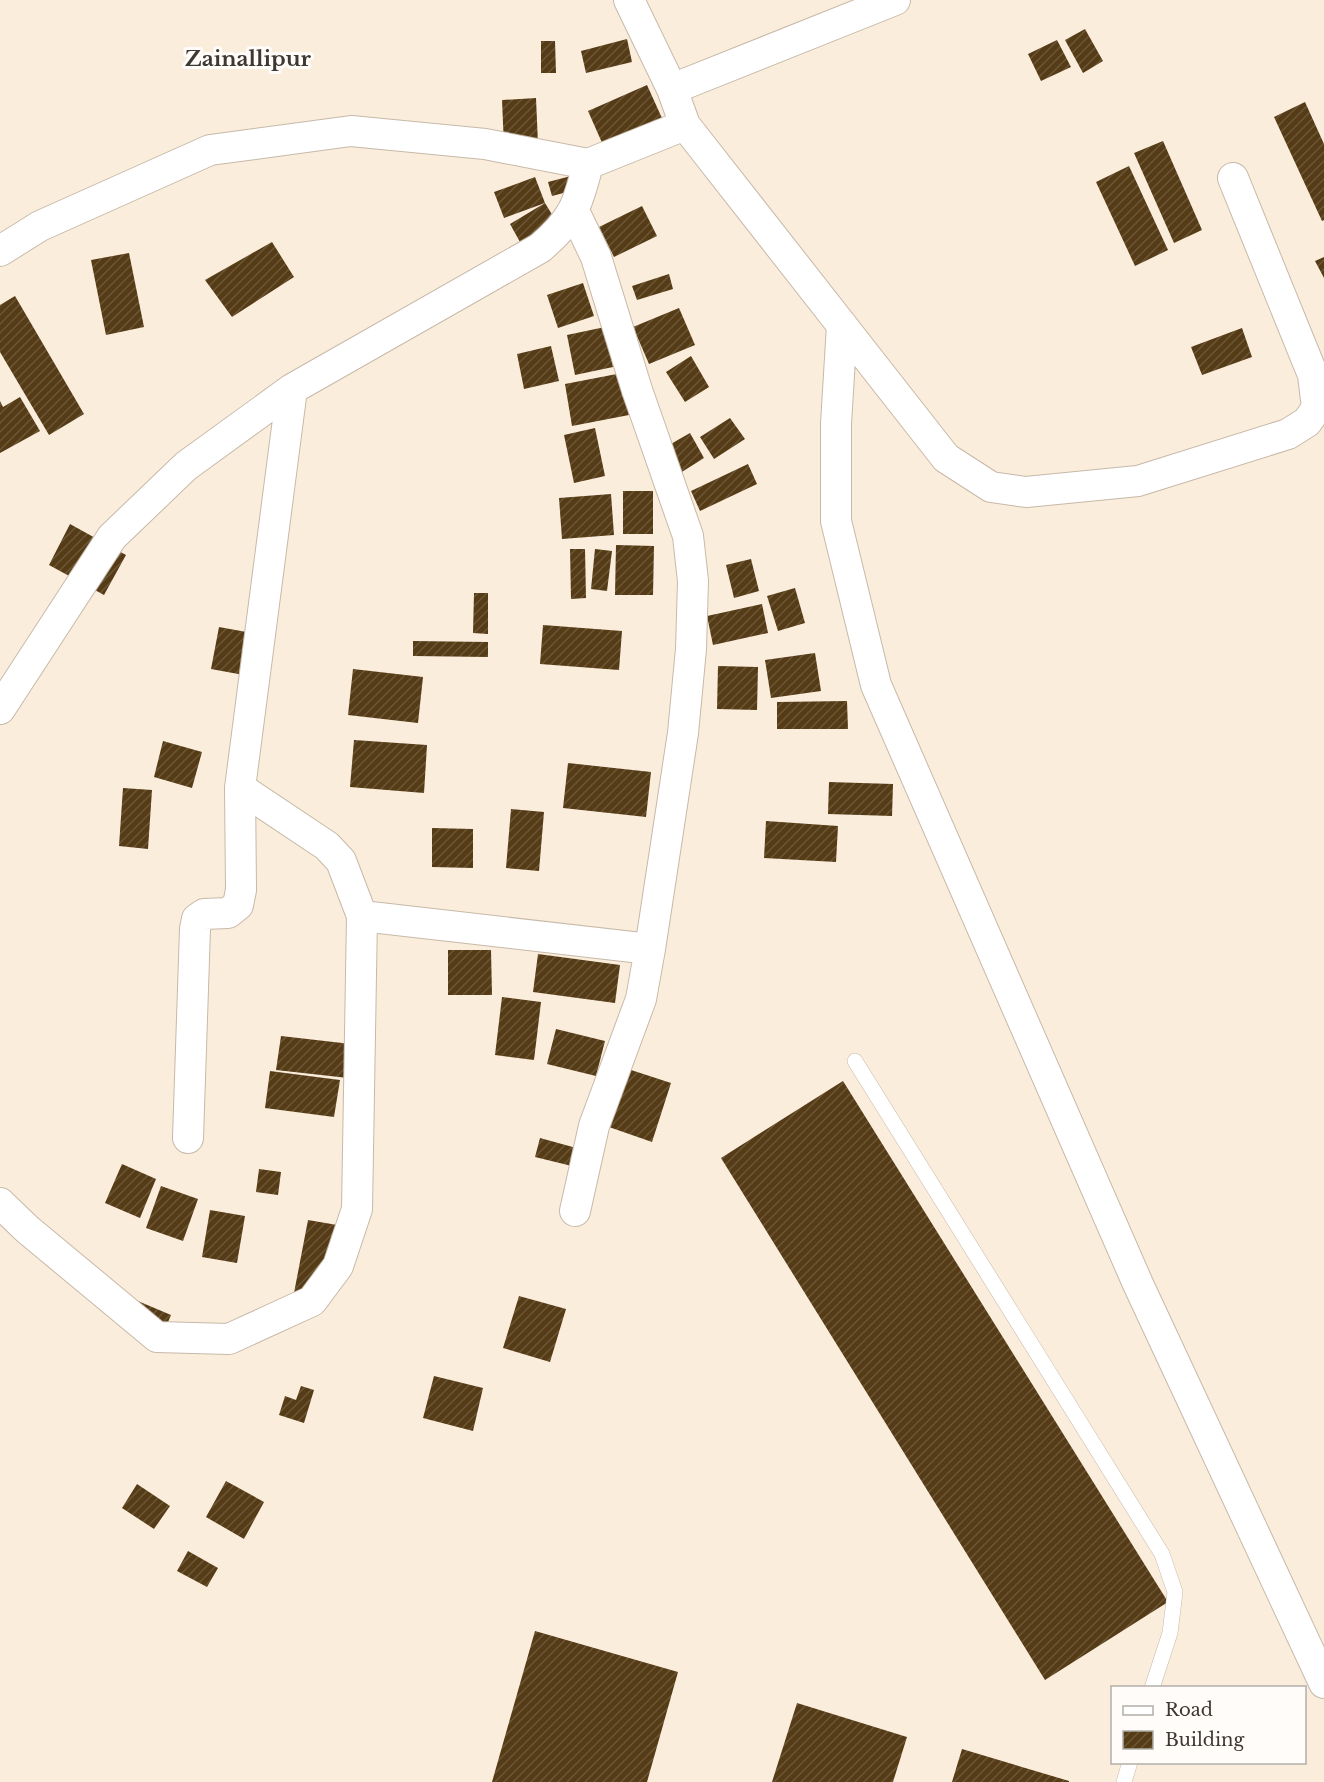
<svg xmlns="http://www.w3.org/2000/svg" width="1324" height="1782" viewBox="0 0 1324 1782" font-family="'Libre Baskerville',serif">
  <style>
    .building { fill: url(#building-hatch) }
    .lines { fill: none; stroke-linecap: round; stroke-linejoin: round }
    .service-casing { stroke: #c7b9a9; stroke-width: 16 }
    .minor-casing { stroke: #c7b9a9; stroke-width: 32 }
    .service { stroke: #fff; stroke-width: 15 }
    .minor { stroke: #fff; stroke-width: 30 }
    .labels { text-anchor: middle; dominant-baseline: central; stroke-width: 6; stroke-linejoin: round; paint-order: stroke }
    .neighbourhood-label { font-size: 21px; font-weight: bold; fill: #3e3832; stroke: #fffcf9 }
  </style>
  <defs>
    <pattern id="building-hatch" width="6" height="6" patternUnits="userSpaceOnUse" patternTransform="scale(1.5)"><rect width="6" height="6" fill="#553b16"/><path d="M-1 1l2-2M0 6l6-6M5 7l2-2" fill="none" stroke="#6b5638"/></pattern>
  </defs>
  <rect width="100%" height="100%" fill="#fbeddc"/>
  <path class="building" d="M1085,29l18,32 -20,12 -18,-33z
    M627,39l5,23 -46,11 -5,-22z
    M1057,40l14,27 -30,14 -13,-27z
    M541,41h14l1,32h-15z
    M647,85l19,42 -59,27 -19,-43z
    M536,98l2,46 -34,2 -2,-46z
    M1305,102l19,42v76l-2,1 -48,-104z
    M1163,141l39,89 -28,13 -40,-90z
    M1129,166l39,84 -33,16 -39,-84z
    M571,176l4,14 -23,6 -4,-14z
    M535,177l10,26 11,18 -36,21 -10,-18 35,-21 -41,15 -10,-26z
    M642,206l15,30 -43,21 -15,-30z
    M272,242l22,35 -62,40 -27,-37z
    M129,253l15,74 -38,8 -15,-75z
    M1324,257v21l-9,-17z
    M669,274l4,15 -36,11 -5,-14z
    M583,283l11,33 -36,12 -11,-33z
    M15,296l69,118 -35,21 -49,-83v-47z
    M679,308l16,37 -46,19 -16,-37z
    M605,327l8,40 -38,8 -8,-40z
    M1242,328l10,29 -50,18 -11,-28z
    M551,346l8,35 -35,8 -7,-35z
    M691,356l18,31 -24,15 -19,-30z
    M622,373l7,42 -57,11 -7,-42z
    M20,397l20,34 -40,22v-52l3,6z
    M730,418l15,21 -31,20 -14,-22z
    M595,428l10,48 -31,7 -10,-48z
    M690,433l14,25 -27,17 -15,-26z
    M748,464l9,20 -57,27 -9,-20z
    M623,491h30v43h-30z
    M611,494l3,41 -52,4 -3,-41z
    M70,524l56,31 -22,40 -55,-30z
    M616,545l38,1 -1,49h-38z
    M570,549h15l1,49 -15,1z
    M595,549l17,2 -5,40 -16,-2z
    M751,559l8,32 -25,7 -8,-33z
    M795,588l10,35 -27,8 -11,-35z
    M474,593h14v41l-15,-1z
    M762,604l6,29 -55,12 -6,-29z
    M543,625l79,6 -3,39 -79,-6z
    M219,627l49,9 -8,42 -49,-9z
    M413,641l75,1v15l-75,-1z
    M815,653l6,38 -50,7 -6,-38z
    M718,666l40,1 -1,43 -40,-1z
    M353,669l70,8 -5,46 -70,-8z
    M847,701l1,28h-71v-27z
    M354,740l73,5 -3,48 -74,-6z
    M163,741l39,11 -10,36 -38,-11z
    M568,763l83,9 -5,45 -83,-9z
    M829,782l64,2 -1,32 -64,-2z
    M123,788l29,2 -4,59 -29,-3z
    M511,809l33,3 -5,59 -33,-3z
    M766,821l72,5 -2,36 -72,-4z
    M432,828l41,1v39l-41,-1z
    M448,950h43l1,45h-44z
    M538,954l82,11 -5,38 -82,-11z
    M502,997l39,5 -7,58 -39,-5z
    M556,1029l49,12 -9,35 -49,-12z
    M281,1036l70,8 -3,34 -72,-8z
    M628,1069l43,14 -19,59 -43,-15z
    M270,1071l70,9 -6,37 -69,-9z
    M843,1081l325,521 -123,78 -324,-522z
    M540,1138l40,11 -4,18 -41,-10z
    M122,1164l34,15 -16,39 -35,-15z
    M259,1169l22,3 -3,23 -22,-3z
    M161,1186l37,13 -15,42 -37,-13z
    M210,1210l35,6 -8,47 -35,-6z
    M308,1220l35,6 -14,73 -35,-6z
    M126,1296l45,19 -8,19z
    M519,1296l47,13 -16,53 -47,-14z
    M434,1376l49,12 -10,43 -50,-13z
    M301,1386l13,4 -10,33 -25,-8 6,-19 11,4z
    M226,1481l38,21 -20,37 -38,-22z
    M137,1484l33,22 -16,23 -32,-21z
    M188,1551l30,17 -11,19 -30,-16z
    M535,1631l143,41 -31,110h-155z
    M797,1703l110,34 -14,45h-121z
    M962,1749l107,32v1h-117z"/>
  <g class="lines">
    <g class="service-casing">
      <path id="service" d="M855,1061l307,493 13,38 -5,41 -18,55
        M1124,1782l6,-20"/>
    </g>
    <g class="minor-casing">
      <path id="minor" d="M672,89l223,-89
        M685,125l261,333 45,29 35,5 112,-11 150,-47 19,-12 10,-14 -4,-33 -80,-197
        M574,211l22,46 41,133 51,146 5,45 -2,68 -8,84 -33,216 -9,50 -47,127 -19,85
        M0,251l40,-25 170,-76 141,-19 134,13 103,20 97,-39 -13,-36 -43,-89
        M842,325l-6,99v97l40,164 262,599 186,399
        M0,709l112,-172 74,-71 106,-77
        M362,916l288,33
        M188,1138l7,-209 2,-10 7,-5 24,-1 10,-8 3,-15 -1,-102 52,-399 248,-141c33,-28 38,-43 48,-84
        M0,1203l27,26 130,108 72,2 83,-38 26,-35 19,-57 5,-293 -21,-55 -14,-15 -87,-58"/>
    </g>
    <use href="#service" class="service"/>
    <use href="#minor" class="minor"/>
  </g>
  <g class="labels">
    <g class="neighbourhood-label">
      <text x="248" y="59">Zainallipur</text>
    </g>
  </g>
  <rect x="1111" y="1686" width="195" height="78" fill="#fffcf9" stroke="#b2aea9" stroke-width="1.5"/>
  <rect x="1123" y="1706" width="30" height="9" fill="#ffffff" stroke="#b2aea9" stroke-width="1.5"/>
  <text x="1165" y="1716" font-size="18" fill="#3e3832">Road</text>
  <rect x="1123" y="1731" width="30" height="18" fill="url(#building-hatch)" stroke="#b2aea9" stroke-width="1.5"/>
  <text x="1165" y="1746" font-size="18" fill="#3e3832">Building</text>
</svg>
